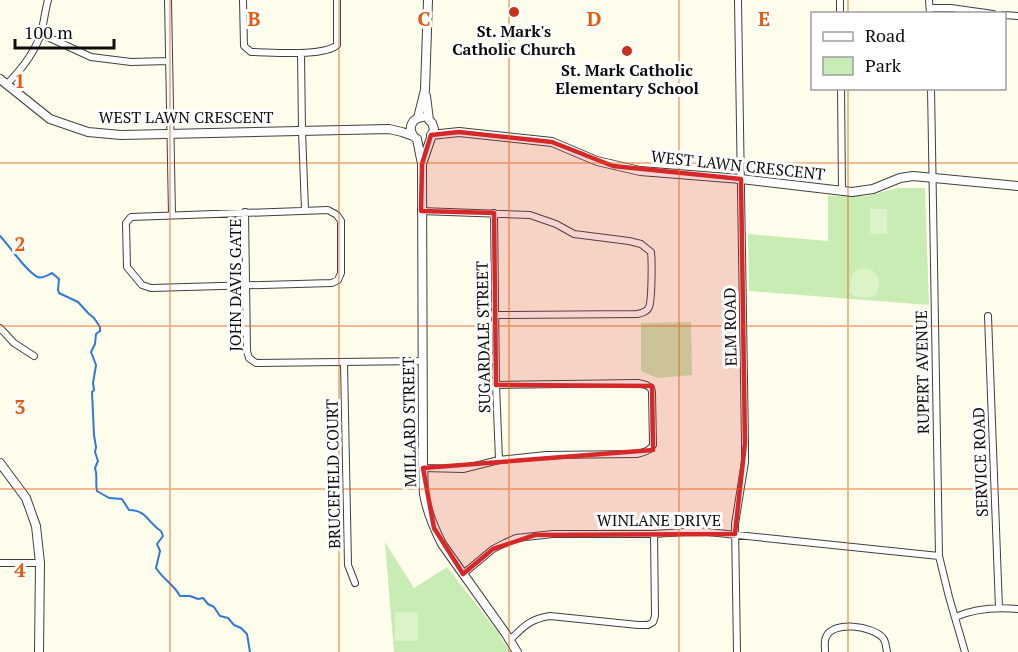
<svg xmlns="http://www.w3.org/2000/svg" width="1018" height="652" viewBox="0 0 1018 652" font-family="'PT Serif',serif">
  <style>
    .green { fill: #c8ecb4 }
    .pitch { fill: #dcf3c7 }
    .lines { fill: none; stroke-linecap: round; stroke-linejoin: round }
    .stream { stroke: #3079d6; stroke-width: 2 }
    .minor-casing { stroke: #404040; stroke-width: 8 }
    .tertiary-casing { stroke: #404040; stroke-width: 10 }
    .minor { stroke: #fff; stroke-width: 6 }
    .tertiary { stroke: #fff; stroke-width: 8 }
    .marked { fill: #d62828; fill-opacity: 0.2; stroke: #d62828; stroke-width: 4.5; stroke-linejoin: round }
    .grid { fill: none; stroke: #e8590c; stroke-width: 1.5; stroke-opacity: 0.55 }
    .poi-dot { fill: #c6301c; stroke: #fff; stroke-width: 2 }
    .labels { text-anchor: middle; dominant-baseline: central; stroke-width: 6; stroke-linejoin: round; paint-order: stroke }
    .poi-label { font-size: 16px; font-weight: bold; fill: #0d0d0d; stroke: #fff }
    .street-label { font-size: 16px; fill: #0d0d0d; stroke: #fff }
    .grid-label { font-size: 20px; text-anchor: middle; font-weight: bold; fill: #e8590c; stroke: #fff; stroke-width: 6; stroke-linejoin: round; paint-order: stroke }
  </style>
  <rect width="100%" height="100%" fill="#fffeed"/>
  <path class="green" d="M897,188h28l4,117 -180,-14 -1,-57 80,7v-45h39z
    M691,322l1,53 -35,3 -16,-7v-48z
    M385,542l29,46 33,-21 50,64 13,21h-116z"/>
  <path class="pitch" d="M870,209h17v25h-17z
    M865,268l7,2 7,8c0,13 0,21 -16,19 -6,0 -9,0 -14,-5l2,-15 5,-7z
    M395,612h23v29h-23z"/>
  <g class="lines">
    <path class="stream" d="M0,236c9,9 27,37 38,41 4,2 10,-2 14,-4l7,6 -1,11 1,3 19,9 11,12 5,4 6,9v4l-4,3 -1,10 -4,8 5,13 -3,18 1,7 -2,2 2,43 2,12 -1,5 3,9 -3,7c3,9 0,14 2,23l12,7 13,1 7,11c18,0 19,13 32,21l2,5 -6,8 3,7 -4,17c7,11 18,17 24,28h10l8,3 5,-1 5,6 6,3 6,9 8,2 6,7 7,3 6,6 3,18"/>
    <g class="minor-casing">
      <path id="minor" d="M168,0l4,215
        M243,0l1,46 7,6c19,0 73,5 86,-7v-45
        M840,0v14
        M929,0l1,14
        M930,8h21l42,6
        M1004,15l14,1
        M41,34l50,23 40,5 38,-1
        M301,53l1,78 3,79
        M7,84c14,-14 28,-32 34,-51 3,-11 4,-22 7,-33
        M841,88l1,103
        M931,88l8,468 10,41 16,55
        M328,210l9,5 4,6v52l-3,7 -6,3 -181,5 -9,-3 -15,-18 -1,-44 5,-6z
        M421,211l109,4 26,9 18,10 55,7 12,3 10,8c1,9 1,48 -2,55 -2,5 -7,6 -12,7l-141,1
        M245,212l2,139 2,7 7,5 167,-2
        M494,213l2,172 3,75
        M988,316l11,292
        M0,328l14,15 20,13
        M344,363l4,202 7,18
        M423,468l40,1 36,-9 47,-5 91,-1c7,-2 13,-3 16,-9l-1,-53 -1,-4 -5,-3 -8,-2 -142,2
        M0,563h40
        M463,574l30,-25 12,-6 11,-5 37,-4h101l44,-3 241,25
        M955,617c21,-9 41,-10 63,-8
        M510,640c14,-14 20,-21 40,-24l88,9h10l5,-3 2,-6 -1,-82
        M825,651c0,-4 -1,-10 1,-14 7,-17 47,-11 57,1 3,4 3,9 4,14
        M737,652l-2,-128 10,-62v-19l-7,-443"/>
    </g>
    <g class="tertiary-casing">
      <path id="tertiary" d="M0,79l50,40 38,13 33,3 268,-6 13,3 11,4
        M418,118l7,-28 3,-90
        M431,135l28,-3 93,10 45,19 43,10 101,8 111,13 21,-3 27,-11 13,-2 105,10
        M414,137c-7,-9 -2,-19 9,-20
        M417,139l5,25 1,301c1,9 0,19 1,29 3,18 10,34 18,50l64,90 11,18
        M423,161l11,-32 -2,-6 -3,-3 -3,-24
        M0,463l26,35 10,28 4,37 -1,89"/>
    </g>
    <use href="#minor" class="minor"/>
    <use href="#tertiary" class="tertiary"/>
  </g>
  <path class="marked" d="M459,132l93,10 61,24 128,13 4,264 -10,91 -200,1 -42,14 -30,25 -29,-46 -11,-60 230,-18 -1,-64 -156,-1 -2,-172 -73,-2 1,-47 9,-29z"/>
  <path class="grid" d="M170,0v652M339,0v652M509,0v652M679,0v652M848,0v14M848,88v564M0,163h1018M0,326h1018M0,489h1018"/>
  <g class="poi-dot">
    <circle cx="514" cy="12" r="6"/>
    <circle cx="627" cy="51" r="6"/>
  </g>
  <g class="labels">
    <g class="poi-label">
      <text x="514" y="31">St. Mark's<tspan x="514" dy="18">Catholic Church</tspan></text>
      <text x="627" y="70">St. Mark Catholic<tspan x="627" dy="18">Elementary School</tspan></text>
    </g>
    <g class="street-label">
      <text x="186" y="117">WEST LAWN CRESCENT</text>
      <text transform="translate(738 165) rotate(6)">WEST LAWN CRESCENT</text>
      <text transform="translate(235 285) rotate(-90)">JOHN DAVIS GATE</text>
      <text transform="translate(730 327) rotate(-91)">ELM ROAD</text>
      <text transform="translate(483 337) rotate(-91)">SUGARDALE STREET</text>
      <text transform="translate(922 372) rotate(-91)">RUPERT AVENUE</text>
      <text transform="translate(409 422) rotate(-91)">MILLARD STREET</text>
      <text transform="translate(980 462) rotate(-92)">SERVICE ROAD</text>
      <text transform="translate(333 474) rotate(-91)">BRUCEFIELD COURT</text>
      <text x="659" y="520">WINLANE DRIVE</text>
    </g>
  </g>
  <g class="grid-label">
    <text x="254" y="26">B</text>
    <text x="424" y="26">C</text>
    <text x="594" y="26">D</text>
    <text x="764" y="26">E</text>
    <text x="20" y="88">1</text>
    <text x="20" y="251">2</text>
    <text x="20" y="414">3</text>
    <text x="20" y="577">4</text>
  </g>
  <rect x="811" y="12" width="195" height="78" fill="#ffffff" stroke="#9e9e9e" stroke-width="1.5"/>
  <rect x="823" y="32" width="30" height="9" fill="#ffffff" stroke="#9e9e9e" stroke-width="1.5"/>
  <text x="865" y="42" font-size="18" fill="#0d0d0d">Road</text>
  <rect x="823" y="57" width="30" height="18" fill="#c8ecb4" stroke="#9e9e9e" stroke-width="1.5"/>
  <text x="865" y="72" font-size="18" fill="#0d0d0d">Park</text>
  <path d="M15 39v9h99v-9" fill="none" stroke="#0d0d0d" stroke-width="3"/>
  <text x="24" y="39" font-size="18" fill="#0d0d0d" stroke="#ffffff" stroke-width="4.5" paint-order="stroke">100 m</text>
</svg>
